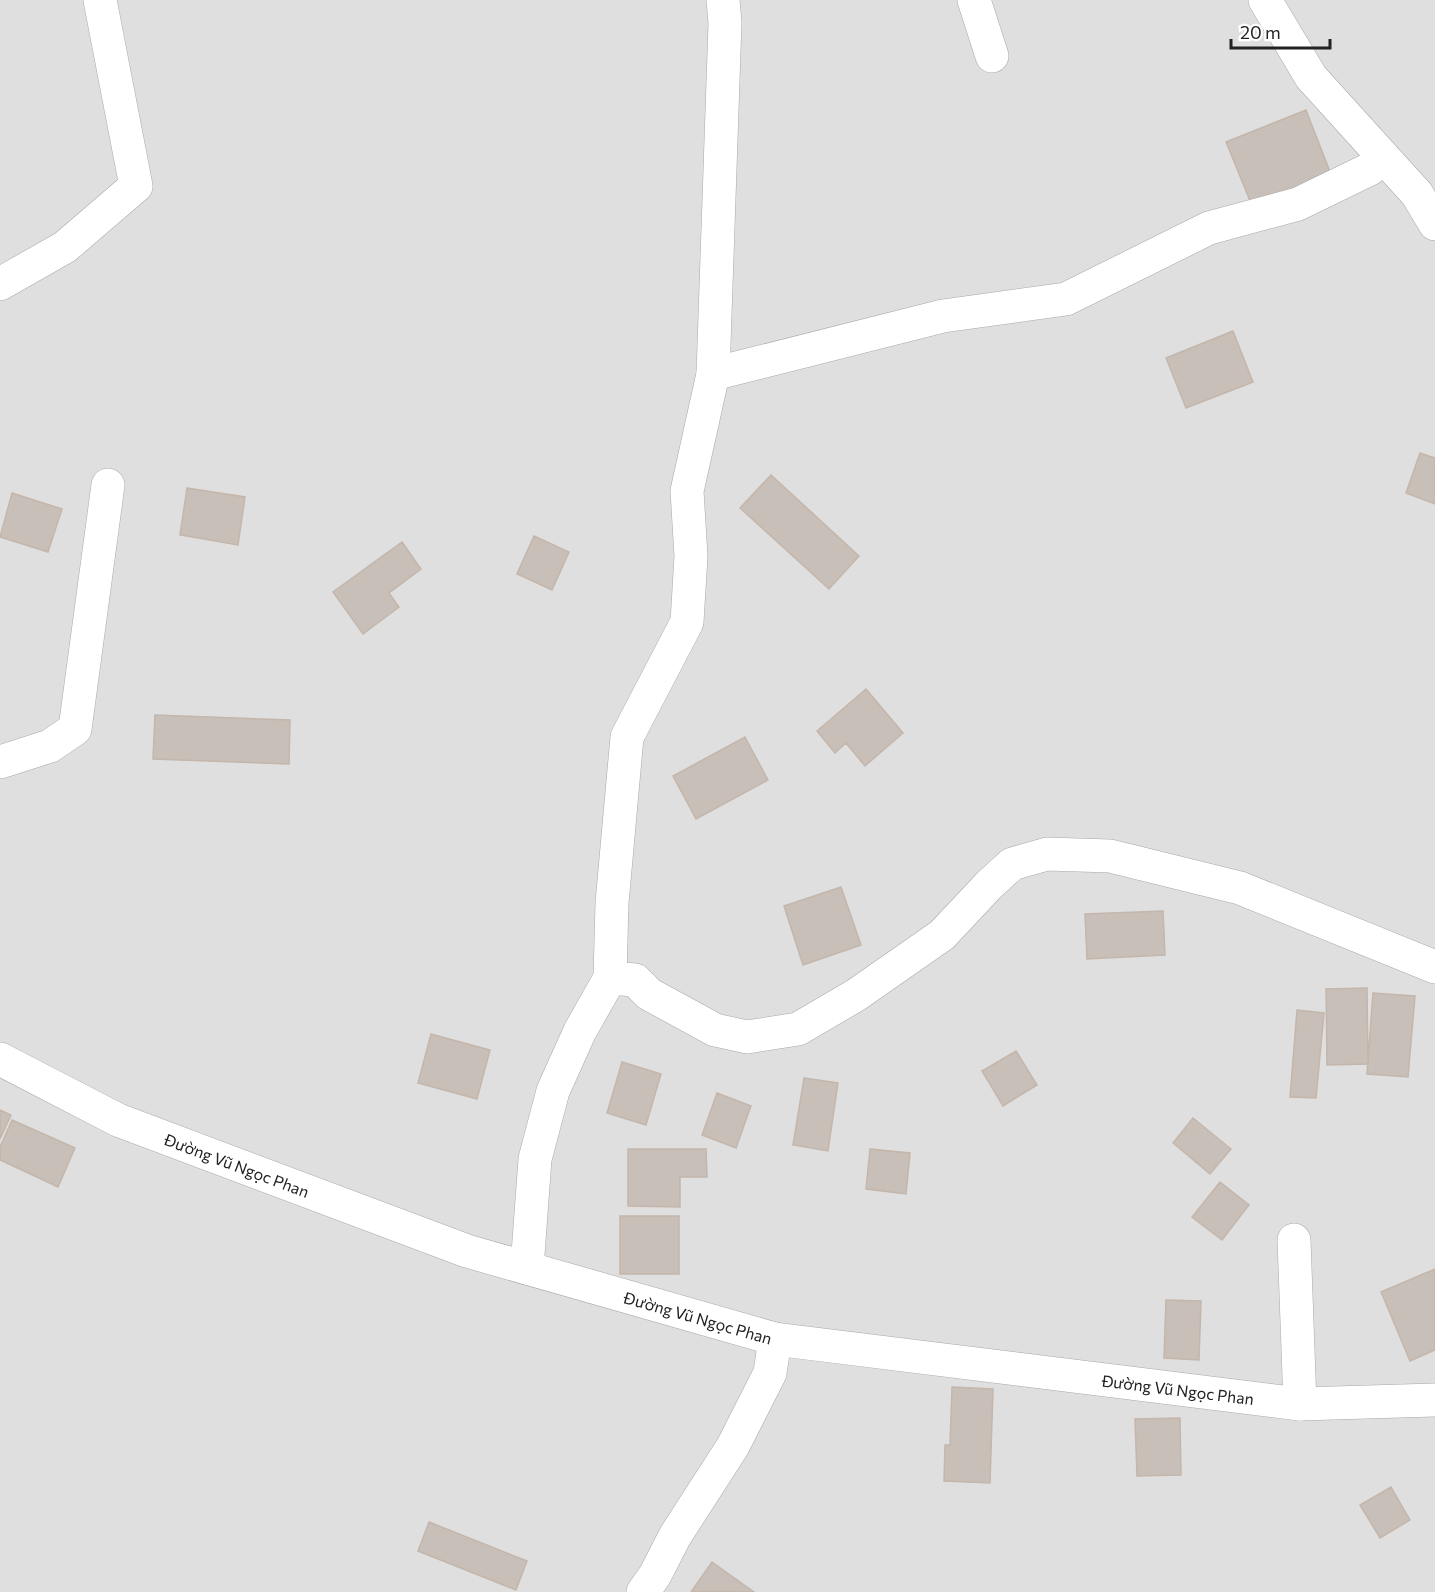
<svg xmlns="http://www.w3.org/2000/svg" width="1435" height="1592" viewBox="0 0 1435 1592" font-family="Commissioner,sans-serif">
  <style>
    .residential { fill: #e0dfdf }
    .building { fill: #c7bfb8; stroke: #c4b6ab; stroke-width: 1.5 }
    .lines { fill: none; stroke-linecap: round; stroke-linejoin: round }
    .street-casing { stroke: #a9a9a9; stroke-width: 34 }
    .street { stroke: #fff; stroke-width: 33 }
    .labels { text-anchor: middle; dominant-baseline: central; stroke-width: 6; stroke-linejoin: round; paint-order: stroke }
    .street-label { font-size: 16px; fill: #222; stroke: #fff }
  </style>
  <rect width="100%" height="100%" fill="#f2efe9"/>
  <path class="residential" d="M0,0h1435v1592h-1435z"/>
  <path class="building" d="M1306,110l28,72 -79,31 -29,-71z
    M1233,331l20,51 -67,26 -20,-50z
    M1420,453l15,5v46l-29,-11z
    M771,475l88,81 -30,33 -89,-81z
    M187,488l58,9 -7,48 -58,-10z
    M12,493l50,16 -14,43 -48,-15z
    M534,536l35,16 -17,38 -35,-16z
    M402,542l19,27 -32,24 10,14 -36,27 -30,-42z
    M866,689l37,44 -38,33 -19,-23 -11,10 -18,-22z
    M155,715l135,5 -1,44 -136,-5z
    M745,737l23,43 -72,39 -23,-43z
    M841,887l20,58 -58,20 -19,-59z
    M1163,911l2,44 -78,4 -2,-45z
    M1367,988l1,76 -41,1 -1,-76z
    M1373,993l42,3 -7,81 -41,-3z
    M1297,1010l27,3 -8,85 -26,-1z
    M431,1034l59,16 -13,49 -59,-16z
    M1016,1051l21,34 -34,21 -21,-35z
    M622,1062l39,12 -15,51 -39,-12z
    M804,1078l34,5 -10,68 -35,-6z
    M717,1093l34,13 -15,42 -34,-13z
    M0,1110l11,5 -11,24z
    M1193,1118l38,31 -21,25 -37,-31z
    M12,1120l63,28 -17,39 -58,-27v-13z
    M628,1149h78l1,28h-27v30l-52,-1z
    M870,1149l40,4 -4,41 -40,-5z
    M1220,1182l29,23 -27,35 -30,-23z
    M620,1216h59v58h-59z
    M1435,1269v81l-25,11 -29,-69z
    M1166,1300l35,1 -2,59 -35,-2z
    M952,1387l41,2 -3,94 -46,-2 1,-36h5z
    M1180,1418l1,57 -44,1 -2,-57z
    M1391,1487l19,33 -30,18 -20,-33z
    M429,1522l98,39 -11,29 -98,-39z
    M712,1562l42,30h-63z"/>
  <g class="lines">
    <g class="street-casing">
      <g id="street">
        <path d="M974,0l18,56"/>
        <path d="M1265,0l46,77 106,117 18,30"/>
        <path d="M0,284l65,-37 71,-61 -36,-186"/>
        <path d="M713,374l230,-58 123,-17 143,-71 89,-24 72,-35 13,-12"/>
        <path d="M0,762l50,-16 25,-17 33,-244"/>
        <path d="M610,978l25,2 14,14 66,36 32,7 51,-8 58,-34 86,-60 47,-50 23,-21 35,-10 63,2 130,32 195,79"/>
        <path id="s1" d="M0,1059l118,61 349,131 308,88 525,65 135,-4"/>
        <path d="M1294,1240l6,164"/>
        <path d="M527,1268l8,-109 18,-68 27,-60 30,-53 2,-75 15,-166 60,-115 4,-66 -4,-65 26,-117 12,-351 -2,-23"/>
        <path d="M643,1592l12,-17 20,-39 58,-90 37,-73 5,-34"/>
      </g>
    </g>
    <use href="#street" class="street"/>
  </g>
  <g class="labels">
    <g class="street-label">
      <text stroke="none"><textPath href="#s1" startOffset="260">Đường Vũ Ngọc Phan</textPath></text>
      <text stroke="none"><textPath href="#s1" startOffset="746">Đường Vũ Ngọc Phan</textPath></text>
      <text stroke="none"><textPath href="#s1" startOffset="1232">Đường Vũ Ngọc Phan</textPath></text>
    </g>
  </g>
  <path d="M1231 39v9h99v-9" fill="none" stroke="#222222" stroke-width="3"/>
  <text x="1240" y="39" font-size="18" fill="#222222" stroke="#ffffff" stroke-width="4.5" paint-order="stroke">20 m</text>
</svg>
